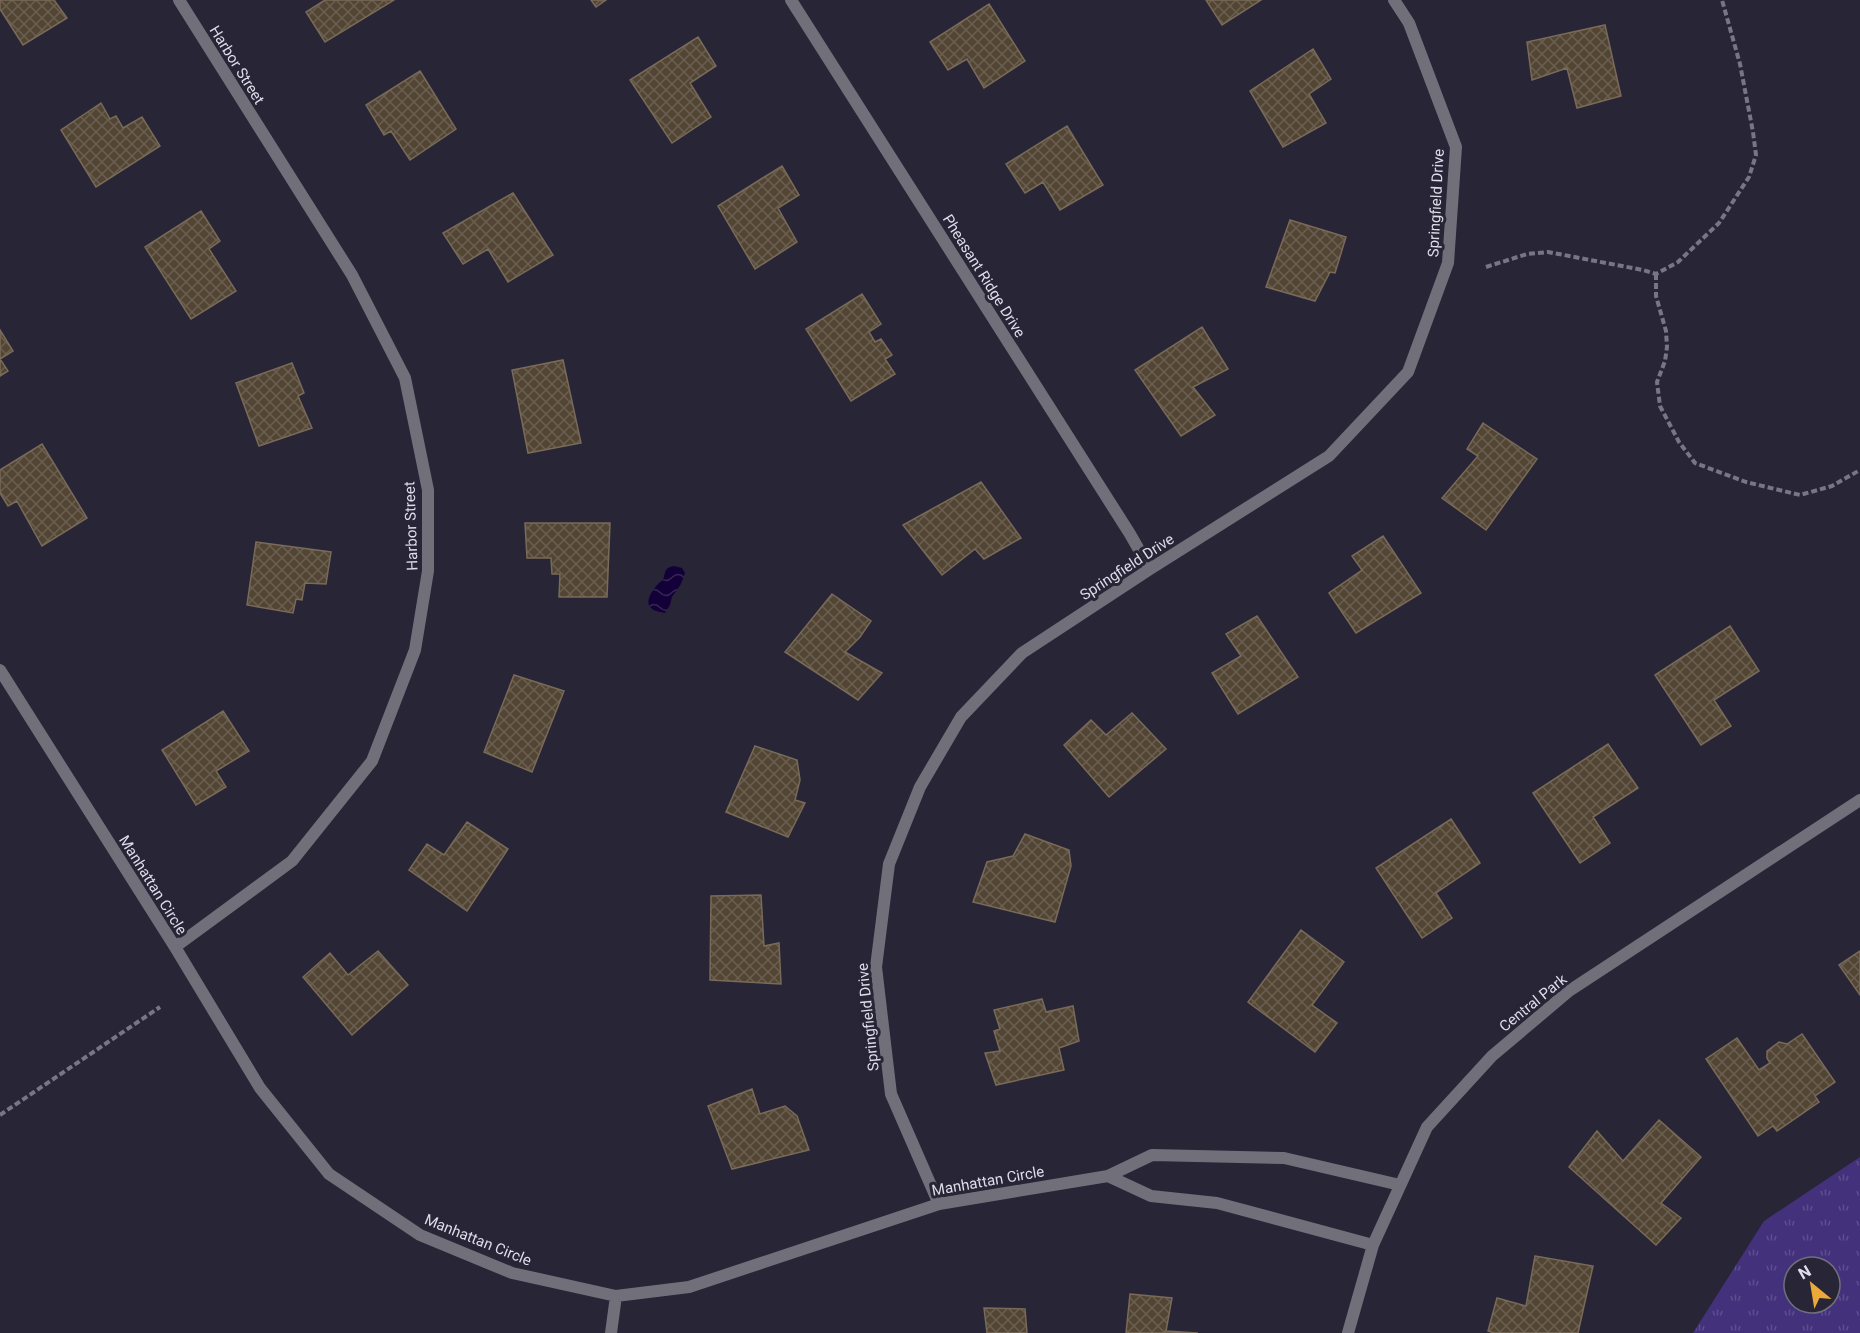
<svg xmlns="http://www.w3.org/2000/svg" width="1860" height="1333" viewBox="0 0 1860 1333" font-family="Roboto,sans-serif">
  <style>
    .grass { fill: url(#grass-tufts); fill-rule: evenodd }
    .water { fill: url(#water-waves) }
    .building { fill: url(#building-cross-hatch); stroke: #796b58; stroke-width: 1.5 }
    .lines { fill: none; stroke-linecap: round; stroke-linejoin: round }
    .path { stroke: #787686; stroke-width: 4; stroke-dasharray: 6 3; stroke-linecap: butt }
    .street { stroke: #71707a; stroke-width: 12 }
    .labels { text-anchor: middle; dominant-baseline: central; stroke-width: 6; stroke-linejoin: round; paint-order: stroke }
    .street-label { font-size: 15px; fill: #dedde9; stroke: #282537 }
  </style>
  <defs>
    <pattern id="grass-tufts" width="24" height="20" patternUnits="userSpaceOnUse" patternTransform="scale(1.5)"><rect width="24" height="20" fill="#43317b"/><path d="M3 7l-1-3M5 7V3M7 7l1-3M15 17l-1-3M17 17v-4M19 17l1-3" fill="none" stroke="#5e4e8e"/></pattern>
    <pattern id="water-waves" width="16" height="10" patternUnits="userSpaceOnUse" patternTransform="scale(1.5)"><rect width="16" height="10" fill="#140038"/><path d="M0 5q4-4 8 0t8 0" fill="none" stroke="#362555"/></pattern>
    <pattern id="building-cross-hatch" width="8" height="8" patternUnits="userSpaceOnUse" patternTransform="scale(1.5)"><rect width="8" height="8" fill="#524533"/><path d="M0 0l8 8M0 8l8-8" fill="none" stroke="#6a5f51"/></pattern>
  </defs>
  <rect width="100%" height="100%" fill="#282537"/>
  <path class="grass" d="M1860,1157v176h-167l71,-112zM1794,1267h36v36h-36z"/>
  <path class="water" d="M674,566l8,2 3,5 -4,11 -9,13 -2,8 -5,8c-5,-1 -11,-2 -14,-5 -8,-7 5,-24 12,-28 3,-9 1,-12 11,-14z"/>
  <path class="building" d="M0,0h54l13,18 -44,27 -23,-36z
    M325,0h69l-69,42 -19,-30z
    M591,0h15l-10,7z
    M1206,0h55l-39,25z
    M989,4l36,57 -41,27 -17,-29 -19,11 -18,-28z
    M1605,25l16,71 -44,12 -10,-40 -35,12 -5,-38z
    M698,37l18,29 -26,17 21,34 -39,26 -42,-63z
    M1313,49l18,30 -22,15 17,29 -43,24 -33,-56z
    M420,71l36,58 -46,31 -19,-29 -7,4 -18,-30z
    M101,103l9,16 6,-3 7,12 19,-11 18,29 -64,41 -35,-57z
    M1067,126l36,59 -43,25 -17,-28 -18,11 -19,-29z
    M782,166l17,29 -21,13 19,34 -42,27 -37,-63z
    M513,193l40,62 -45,27 -20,-33 -25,15 -20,-31z
    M201,211l19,30 -11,8 27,42 -45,28 -46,-72z
    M1290,220l56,17 -11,36 -5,-1 -15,29 -49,-14z
    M862,294l19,30 -12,8 6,10 6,-3 11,16 -7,4 10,15 -44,27 -45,-72z
    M1202,327l26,42 -35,18 22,28 -34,21 -46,-66z
    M0,330l13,21 -13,8 8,12 -8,5z
    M563,360l18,83 -53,10 -16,-83z
    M292,363l12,30 -6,3 14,32 -53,18 -23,-63z
    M1483,423l54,36 -51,71 -44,-32 36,-42 -11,-7z
    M42,444l45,74 -45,28 -25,-45 -9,5 -8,-13v-23z
    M981,482l40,56 -37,21 -9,-10 -33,26 -39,-50z
    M525,523h85l-3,74h-48l1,-23h-8l-1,-16h-24z
    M1383,536l38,57 -65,40 -27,-40 33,-23 -10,-14z
    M256,542l75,10 -5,32 -21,-1 -3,17 -6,-1 -3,14 -46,-8z
    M832,594l39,27 -11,16 -15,15 37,21 -24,27 -73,-48z
    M1257,616l41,61 -60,37 -26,-41 29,-17 -15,-22z
    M1730,626l29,45 -45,29 17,26 -30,19 -46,-70z
    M514,675l50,16 -32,81 -48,-20z
    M223,711l26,40 -33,20 10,16 -30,18 -34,-55z
    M1132,713l34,36 -57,48 -45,-52 27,-25 15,15z
    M1608,744l30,44 -45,29 17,26 -30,20 -47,-70z
    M755,746l42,14 3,20 -5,20 10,3 -17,34 -62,-25z
    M1451,819l29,44 -44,30 16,25 -30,20 -46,-70z
    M467,822l41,27 -41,62 -58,-41 18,-26 17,11z
    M1025,834l44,16 2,16 -16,56 -82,-20 14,-40 26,-6z
    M761,895l3,51 15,-3 2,41 -71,-4 1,-84z
    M1301,930l43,32 -32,43 25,18 -22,29 -67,-50z
    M378,951l30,34 -56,50 -49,-58 27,-24 18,22z
    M1860,951v44l-21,-30z
    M1042,999l4,13 27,-6 6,35 -20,7 5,22 -68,15 -11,-32 15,-2 -6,-20 6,-2 -6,-19z
    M1802,1034l33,48 -20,14 4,6 -42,29 -4,-5 -15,10 -52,-77 31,-21 22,32 11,-7 -3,-5v-7l12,-9 8,2z
    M752,1089l8,25 25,-8 12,10 12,34 -77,19 -24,-63z
    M1659,1120l42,37 -40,46 20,15 -25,27 -87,-78 28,-36 26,30z
    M1535,1256l58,10 -15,67h-84l-6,-2 9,-33 29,8z
    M1130,1294l42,4 -6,33 32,2h-72z
    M984,1308l41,1 2,24h-40z"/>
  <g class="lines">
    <path class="path" d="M1486,267l41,-13 21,-2 95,18 13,4 22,-12 41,-39 30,-46 7,-22 -3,-23 -13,-68 -18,-64
      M1656,274v22l10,35 1,16 -2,14 -8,21 3,24 19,36 16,21 51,19 54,13 32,-9 28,-16
      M0,1115l160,-108"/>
    <path class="street" d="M791,0l339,534 20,35
      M0,670l175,277 85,141 69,86 91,61 92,38 104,23 73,-9 250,-83 169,-28 44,-21 132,3 116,27
      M175,947l117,-86 80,-100 43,-111 13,-79v-81l-23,-112 -53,-103 -173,-275
      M1108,1176l43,20 66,7 156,42
      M939,1204l-48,-110 -15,-127 13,-103 31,-77 41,-70 61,-64 128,-84 179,-113 79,-84 40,-109 8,-116 -47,-124 -15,-23
      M611,1333l5,-37
      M1348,1333l25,-88 54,-118 65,-71 77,-65 291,-191"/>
  </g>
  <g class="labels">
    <g class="street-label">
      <text transform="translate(237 65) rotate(58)">Harbor Street</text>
      <text transform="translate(1436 203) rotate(-87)">Springfield Drive</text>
      <text transform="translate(984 276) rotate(58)">Pheasant Ridge Drive</text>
      <text transform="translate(411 526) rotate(-92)">Harbor Street</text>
      <text transform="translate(1127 567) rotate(-33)">Springfield Drive</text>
      <text transform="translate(153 885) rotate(58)">Manhattan Circle</text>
      <text transform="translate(1533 1003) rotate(-39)">Central Park</text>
      <text transform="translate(868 1017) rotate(-96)">Springfield Drive</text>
      <text transform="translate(988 1181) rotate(-10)">Manhattan Circle</text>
      <text transform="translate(478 1240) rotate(22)">Manhattan Circle</text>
    </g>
  </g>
  <g transform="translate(1812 1285) rotate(330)"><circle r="28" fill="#282537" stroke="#716f7e" stroke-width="1.5"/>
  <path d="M0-4.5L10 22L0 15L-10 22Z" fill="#eca93a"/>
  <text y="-9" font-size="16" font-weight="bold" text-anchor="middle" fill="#dedde9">N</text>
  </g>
</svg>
